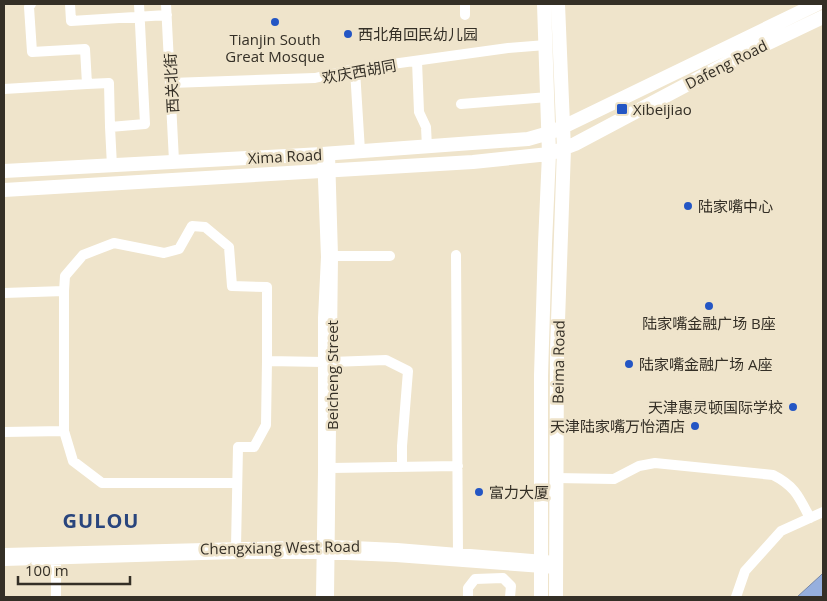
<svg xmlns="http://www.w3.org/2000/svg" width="827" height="601" viewBox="0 0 827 601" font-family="'Open Sans','Noto Sans SC',sans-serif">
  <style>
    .water { fill: #96afde; stroke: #7989a7 }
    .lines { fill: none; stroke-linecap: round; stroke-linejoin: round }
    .minor { stroke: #fff; stroke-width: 10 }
    .major { stroke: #fff; stroke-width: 14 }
    .poi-dot { fill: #2456c4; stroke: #efe4cb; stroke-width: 2 }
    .labels { text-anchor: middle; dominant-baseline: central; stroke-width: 5; stroke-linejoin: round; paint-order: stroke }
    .poi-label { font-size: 15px; fill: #342f26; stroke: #efe4cb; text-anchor: start }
    .street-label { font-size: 15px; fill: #342f26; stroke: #efe4cb }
    .district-label { font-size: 20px; font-weight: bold; letter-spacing: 1px; fill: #29457d; stroke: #efe4cb }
  </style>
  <rect width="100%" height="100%" fill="#efe4cb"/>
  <path class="water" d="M823,573v24h-26l23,-21z"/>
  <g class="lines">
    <path class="minor" d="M31,4l-2,3 3,45 53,-3 2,35 22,-1 1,44
      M70,4l1,17 96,-6
      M166,4l8,157
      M465,4v11
      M417,61l2,51 7,15 1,20
      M355,70l5,81
      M171,83l144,-5 34,-8 159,-22 38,-3
      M4,89l83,-5
      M461,104l87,-7
      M112,166l-2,-39 35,-3 -6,-120
      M456,255l2,299
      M333,256h57
      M4,293l60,-2
      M331,362l55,-2 22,11 -6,75v21
      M64,431l9,30 29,22h135
      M4,432l60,-1v-140l1,-15 18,-21 31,-12 50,10 15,-4 13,-23 13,1 24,20 3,39 35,1v74
      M331,468l127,-2
      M556,478l58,1 25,-13 16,-3 118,12c22,11 26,22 37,43
      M236,547l2,-100h16l12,-22 1,-64 57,1
      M4,553l327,-8 66,3 159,13
      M4,561l231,-7h87l74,3 160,12
      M56,597v-37
      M321,597l2,-126v-153l3,-61 -4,-103
      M329,597l4,-341 -3,-102
      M468,597v-9l7,-9 28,-1 8,8 -1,11
      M736,597l9,-26 36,-40 42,-19"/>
    <path class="major" d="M4,171l318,-17 206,-15 21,-6 14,-6 254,-123
      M4,190l469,-28 76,-8 26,-10 160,-85 88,-42
      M541,597v-221l4,-132 4,-90 -5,-150
      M556,597l1,-247 7,-201 -6,-145"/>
  </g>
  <g class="poi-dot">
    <circle cx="275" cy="22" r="5"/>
    <circle cx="348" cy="34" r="5"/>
    <rect x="616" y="103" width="12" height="12" rx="2.5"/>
    <circle cx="688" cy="206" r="5"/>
    <circle cx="709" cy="306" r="5"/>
    <circle cx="629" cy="364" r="5"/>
    <circle cx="793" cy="407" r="5"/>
    <circle cx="695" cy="426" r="5"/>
    <circle cx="479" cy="492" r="5"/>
  </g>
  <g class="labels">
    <g class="poi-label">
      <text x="358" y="34">西北角回民幼儿园</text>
      <text x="275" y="39" text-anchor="middle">Tianjin South<tspan x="275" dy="17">Great Mosque</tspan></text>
      <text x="633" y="109">Xibeijiao</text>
      <text x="698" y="206">陆家嘴中心</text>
      <text x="709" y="323" text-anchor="middle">陆家嘴金融广场 B座</text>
      <text x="639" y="364">陆家嘴金融广场 A座</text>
      <text x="783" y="407" text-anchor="end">天津惠灵顿国际学校</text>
      <text x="685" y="426" text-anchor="end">天津陆家嘴万怡酒店</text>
      <text x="489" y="492">富力大厦</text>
    </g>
    <g class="street-label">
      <text transform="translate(726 64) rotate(-27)">Dafeng Road</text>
      <text transform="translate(359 71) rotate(-10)">欢庆西胡同</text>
      <text transform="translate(171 83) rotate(-93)">西关北街</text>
      <text transform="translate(285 156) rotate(-3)">Xima Road</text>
      <text transform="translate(558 362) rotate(-89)">Beima Road</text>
      <text transform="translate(332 375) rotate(-90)">Beicheng Street</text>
      <text transform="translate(280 547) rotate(-1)">Chengxiang West Road</text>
    </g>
    <g class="district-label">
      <text x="101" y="520">GULOU</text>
    </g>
  </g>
  <rect width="827" height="601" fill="none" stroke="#342f26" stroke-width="10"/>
  <path d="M18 576v8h112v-8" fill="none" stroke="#342f26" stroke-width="2.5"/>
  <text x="25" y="576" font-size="15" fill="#342f26" stroke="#efe4cb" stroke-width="4" paint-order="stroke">100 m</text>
</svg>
